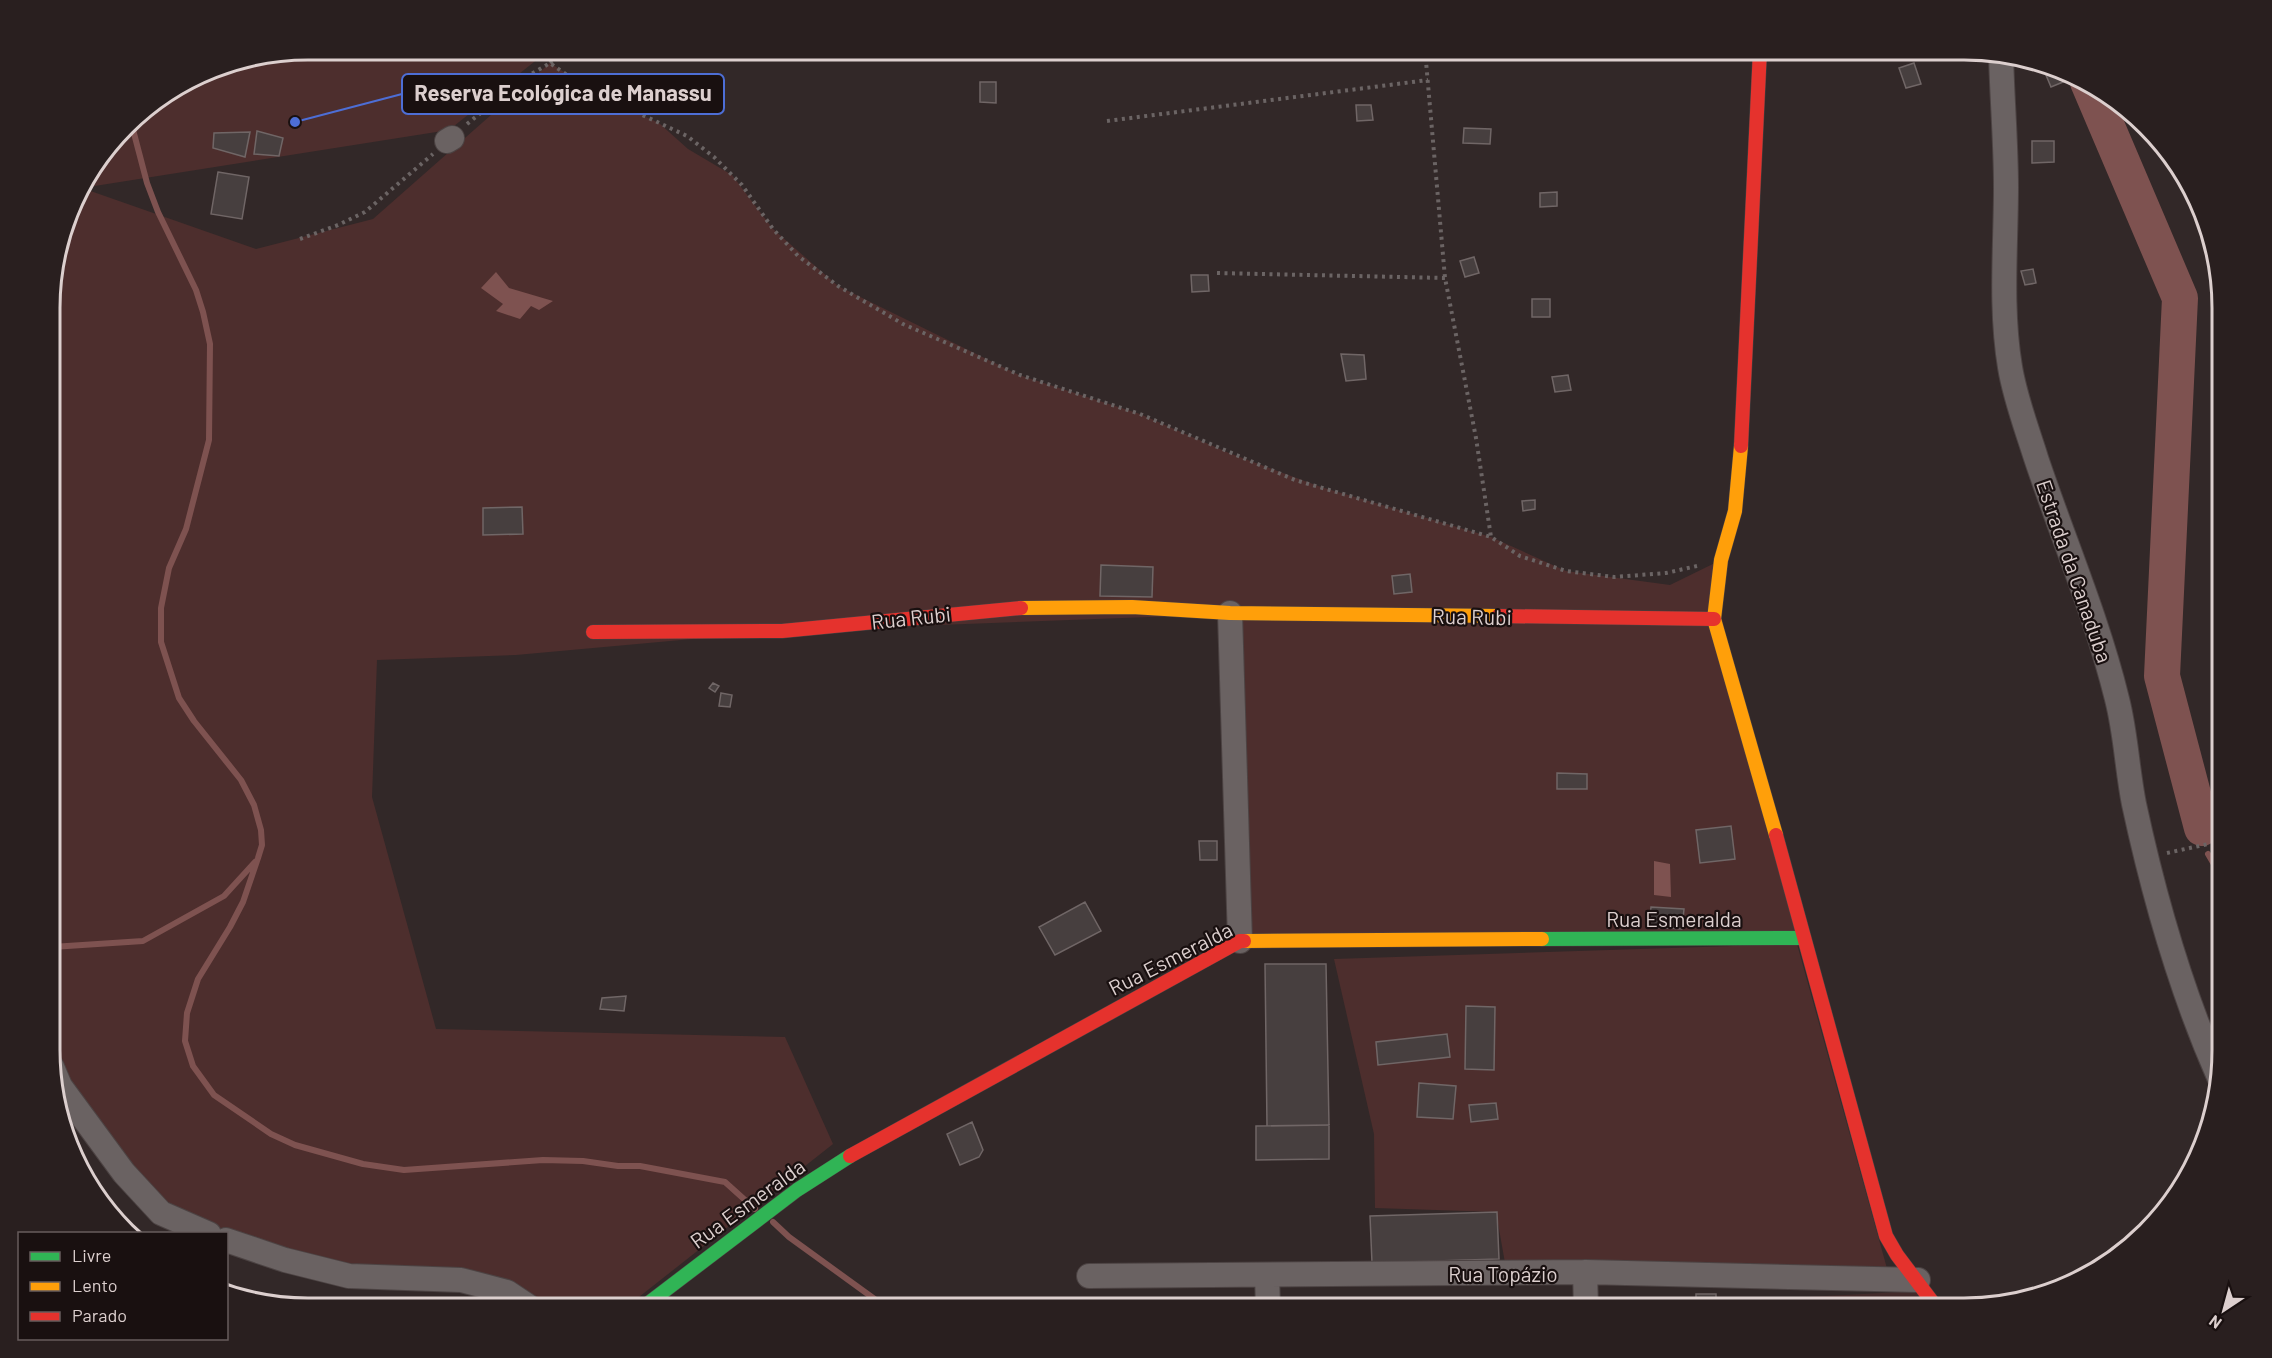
<svg xmlns="http://www.w3.org/2000/svg" width="2272" height="1358" viewBox="0 0 2272 1358" font-family="Barlow,sans-serif">
  <style>
    .built { fill: #432b2b }
    .green { fill: #4d2e2d }
    .water { fill: #7e5250 }
    .lines { fill: none; stroke-linecap: round; stroke-linejoin: round }
    .stream { stroke: #7e5250; stroke-width: 6 }
    .river { stroke: #7e5250; stroke-width: 36 }
    .building { fill: #473f3f; stroke: #706666; stroke-width: 1.5 }
    .street-casing { stroke: #4c4343; stroke-width: 26 }
    .fast-casing { stroke: #4c4343; stroke-width: 15 }
    .slow-casing { stroke: #4c4343; stroke-width: 15 }
    .jam-casing { stroke: #4c4343; stroke-width: 15 }
    .path { stroke: #6b6464; stroke-width: 4; stroke-dasharray: 3 4.5; stroke-linecap: butt }
    .street { stroke: #6a6262; stroke-width: 24 }
    .fast { stroke: #30b455; stroke-width: 14 }
    .slow { stroke: #ff9f0a; stroke-width: 14 }
    .jam { stroke: #e5322d; stroke-width: 14 }
    .labels { text-anchor: middle; dominant-baseline: central; stroke-width: 4.5; stroke-linejoin: round; paint-order: stroke }
    .street-label { font-size: 21px; fill: #dccfce; stroke: #191010 }
    .rim { fill: none; stroke: #dccfce; stroke-width: 3 }
    .leader { fill: none; stroke: #4d6ed6; stroke-width: 2 }
    .callout-dot { fill: #4d6ed6; stroke: #191010; stroke-width: 2 }
    .callout { fill: #191010; stroke: #4d6ed6; stroke-width: 2 }
    .callout-label { font-size: 22px; text-anchor: middle; font-weight: bold; fill: #dccfce }
  </style>
  <rect width="100%" height="100%" fill="#322828"/>
  <path class="built" d="M1919,1291l6,17h-196l-1,-7z"/>
  <path class="green" d="M308,50h241l-100,80 -367,58 174,61 117,-30 177,-156 54,35 55,25 29,26 44,26 41,54 65,57 181,89 121,39 89,39 92,34 170,50 75,34 104,14 51,-25 -7,59 90,319 -556,-5 -18,-319 -448,17 -266,24 -139,5 -5,137 64,232 349,8 48,107 -208,164h-89l-29,-16 -158,-16 -188,-63 -109,-146v-793l24,-81 61,-79 72,-45z
    M1797,944l91,328 -383,-9 -9,-51 -121,-4 -1,-74 -40,-175z"/>
  <path class="water" d="M496,272l13,16 44,13 -14,9 -8,-4 -11,13 -24,-8 7,-7 -22,-16z
    M1654,861l16,3 1,33 -17,-2z"/>
  <g class="lines">
    <path class="stream" d="M131,122l16,61 11,29 38,78 7,22 7,32 -1,96 -23,89 -17,39 -8,40v34l18,56 15,23 47,59 13,25 7,25 1,15 -4,13 -15,44 -13,25 -32,52 -11,34 -2,28 8,25 21,29 57,39 24,11 68,19 41,6 139,-10 40,1 35,5h22l85,16 30,27
      M2208,854l14,24
      M52,947l91,-6 81,-45 31,-34
      M773,1222l16,15 98,71"/>
    <path class="river" d="M2088,82l92,216 -18,378 40,152"/>
  </g>
  <path class="building" d="M1485,50h27l2,6 -28,4z
    M1914,63l7,21 -15,4 -7,-20z
    M2058,69l5,13 -12,5 -5,-12z
    M980,82h16v21l-16,-1z
    M1356,105h15l2,15 -16,1z
    M1464,128l27,1 -1,15 -27,-1z
    M257,131l26,7 -4,18 -25,-2z
    M250,132l-5,25 -32,-9 1,-15z
    M2032,141h22v21l-22,1z
    M218,172l31,5 -7,42 -31,-5z
    M1557,192v14l-17,1v-14z
    M1474,257l5,16 -14,4 -5,-16z
    M2033,269l3,14 -11,2 -4,-14z
    M1191,275h17l1,16 -17,1z
    M1532,299h18v18h-18z
    M1341,354l23,1 2,24 -20,2z
    M1568,375l3,15 -16,2 -3,-15z
    M1535,500v9l-12,2 -1,-10z
    M522,507l1,27 -40,1v-27z
    M1101,565l52,2 -1,30 -52,-1z
    M1410,574l2,18 -18,2 -2,-18z
    M713,683l6,3 -4,6 -6,-4z
    M721,693l11,2 -2,12 -11,-1z
    M1557,773l30,1v15h-30z
    M1731,826l4,33 -35,4 -4,-33z
    M1199,841h18v19h-17z
    M1085,902l16,29 -46,24 -16,-28z
    M1651,907l33,2 -2,20 -33,-2z
    M1265,964h61l3,161 -62,1z
    M626,996l-2,15 -24,-2 2,-11z
    M1466,1006l29,1 -1,63 -29,-1z
    M1447,1034l3,23 -72,8 -2,-23z
    M1419,1083l37,3 -3,33 -36,-2z
    M1496,1103l2,16 -27,3 -2,-17z
    M972,1122l11,28 -4,7 -19,8 -13,-31z
    M1329,1125v34l-73,1v-34z
    M1497,1212l2,47 -127,4 -2,-47z
    M1696,1294h20v14h-20z"/>
  <g class="lines">
    <g class="street-casing">
      <path id="street" d="M2001,54c1,44 5,89 5,133 0,59 -6,120 4,180 5,31 17,62 26,91 27,81 61,159 81,241 9,35 10,70 17,105 20,93 46,185 85,273
        M447,141l5,-3
        M1230,613l10,328
        M52,1067l8,19 64,87 37,40 48,21
        M226,1240l59,20 64,16 112,4 46,12 24,16
        M1585,1272l1,36
        M1267,1275l1,33
        M1089,1276l496,-4 333,8"/>
    </g>
    <g class="fast-casing">
      <path id="fast" d="M1542,939l262,-1
        M642,1308l155,-118 53,-34"/>
    </g>
    <g class="slow-casing">
      <path id="slow" d="M1741,446l-6,65 -14,49 -7,59 62,216
        M1021,608l111,-1 98,6 268,3
        M1244,941l298,-2"/>
    </g>
    <g class="jam-casing">
      <path id="jam" d="M1741,446l19,-396
        M1498,616l216,3
        M593,632l189,-1 239,-23
        M1776,835l110,401 11,19 40,53
        M850,1156l390,-215h4"/>
    </g>
    <path class="path" d="M1425,50l20,228 31,160 15,99
      M550,63l13,-13
      M1107,121l321,-41
      M467,124l56,-45 27,-16 35,25 102,48 27,21 28,28 31,44 25,27 40,30 65,38 117,51 120,39 155,66 196,57 29,19 46,15 48,6 52,-4 31,-7
      M300,239l38,-14 27,-13 68,-58
      M1217,273l228,5
      M2167,853l55,-12"/>
    <use href="#street" class="street"/>
    <use href="#fast" class="fast"/>
    <use href="#slow" class="slow"/>
    <use href="#jam" class="jam"/>
  </g>
  <g class="labels">
    <g class="street-label">
      <text transform="translate(2075 571) rotate(71)">Estrada da Canaduba</text>
      <text transform="translate(1472 616) rotate(1)">Rua Rubi</text>
      <text transform="translate(911 617) rotate(-6)">Rua Rubi</text>
      <text x="1674" y="918">Rua Esmeralda</text>
      <text transform="translate(1170 958) rotate(-27)">Rua Esmeralda</text>
      <text transform="translate(747 1203) rotate(-36)">Rua Esmeralda</text>
      <text x="1503" y="1273">Rua Topázio</text>
    </g>
  </g>
  <path d="M0 0H2272V1358H0ZM308 60H1964A248 248 0 0 1 2212 308V1050A248 248 0 0 1 1964 1298H308A248 248 0 0 1 60 1050V308A248 248 0 0 1 308 60Z" fill="#291f1f" fill-rule="evenodd"/>
  <path class="rim" d="M308 60H1964A248 248 0 0 1 2212 308V1050A248 248 0 0 1 1964 1298H308A248 248 0 0 1 60 1050V308A248 248 0 0 1 308 60Z"/>
  <path class="leader" d="M295 122L402 94"/>
  <circle class="callout-dot" cx="295" cy="122" r="6"/>
  <rect class="callout" x="402" y="74" width="322" height="40" rx="6"/>
  <g class="callout-label">
    <text x="563" y="101">Reserva Ecológica de Manassu</text>
  </g>
  <rect x="18" y="1232" width="210" height="108" fill="#191010" stroke="#675c5c" stroke-width="1.5"/>
  <rect x="30" y="1252" width="30" height="9" fill="#30b455" stroke="#675c5c" stroke-width="1.5"/>
  <text x="72" y="1262" font-size="18" fill="#dccfce">Livre</text>
  <rect x="30" y="1282" width="30" height="9" fill="#ff9f0a" stroke="#675c5c" stroke-width="1.5"/>
  <text x="72" y="1292" font-size="18" fill="#dccfce">Lento</text>
  <rect x="30" y="1312" width="30" height="9" fill="#e5322d" stroke="#675c5c" stroke-width="1.5"/>
  <text x="72" y="1322" font-size="18" fill="#dccfce">Parado</text>
  <g transform="translate(2224 1310) rotate(216)" stroke="#191010" stroke-width="4.5" paint-order="stroke">
  <path d="M0-4.5L10 22L0 15L-10 22Z" fill="#dccfce"/>
  <text y="-9" font-size="16" font-weight="bold" text-anchor="middle" fill="#dccfce">N</text>
  </g>
</svg>
